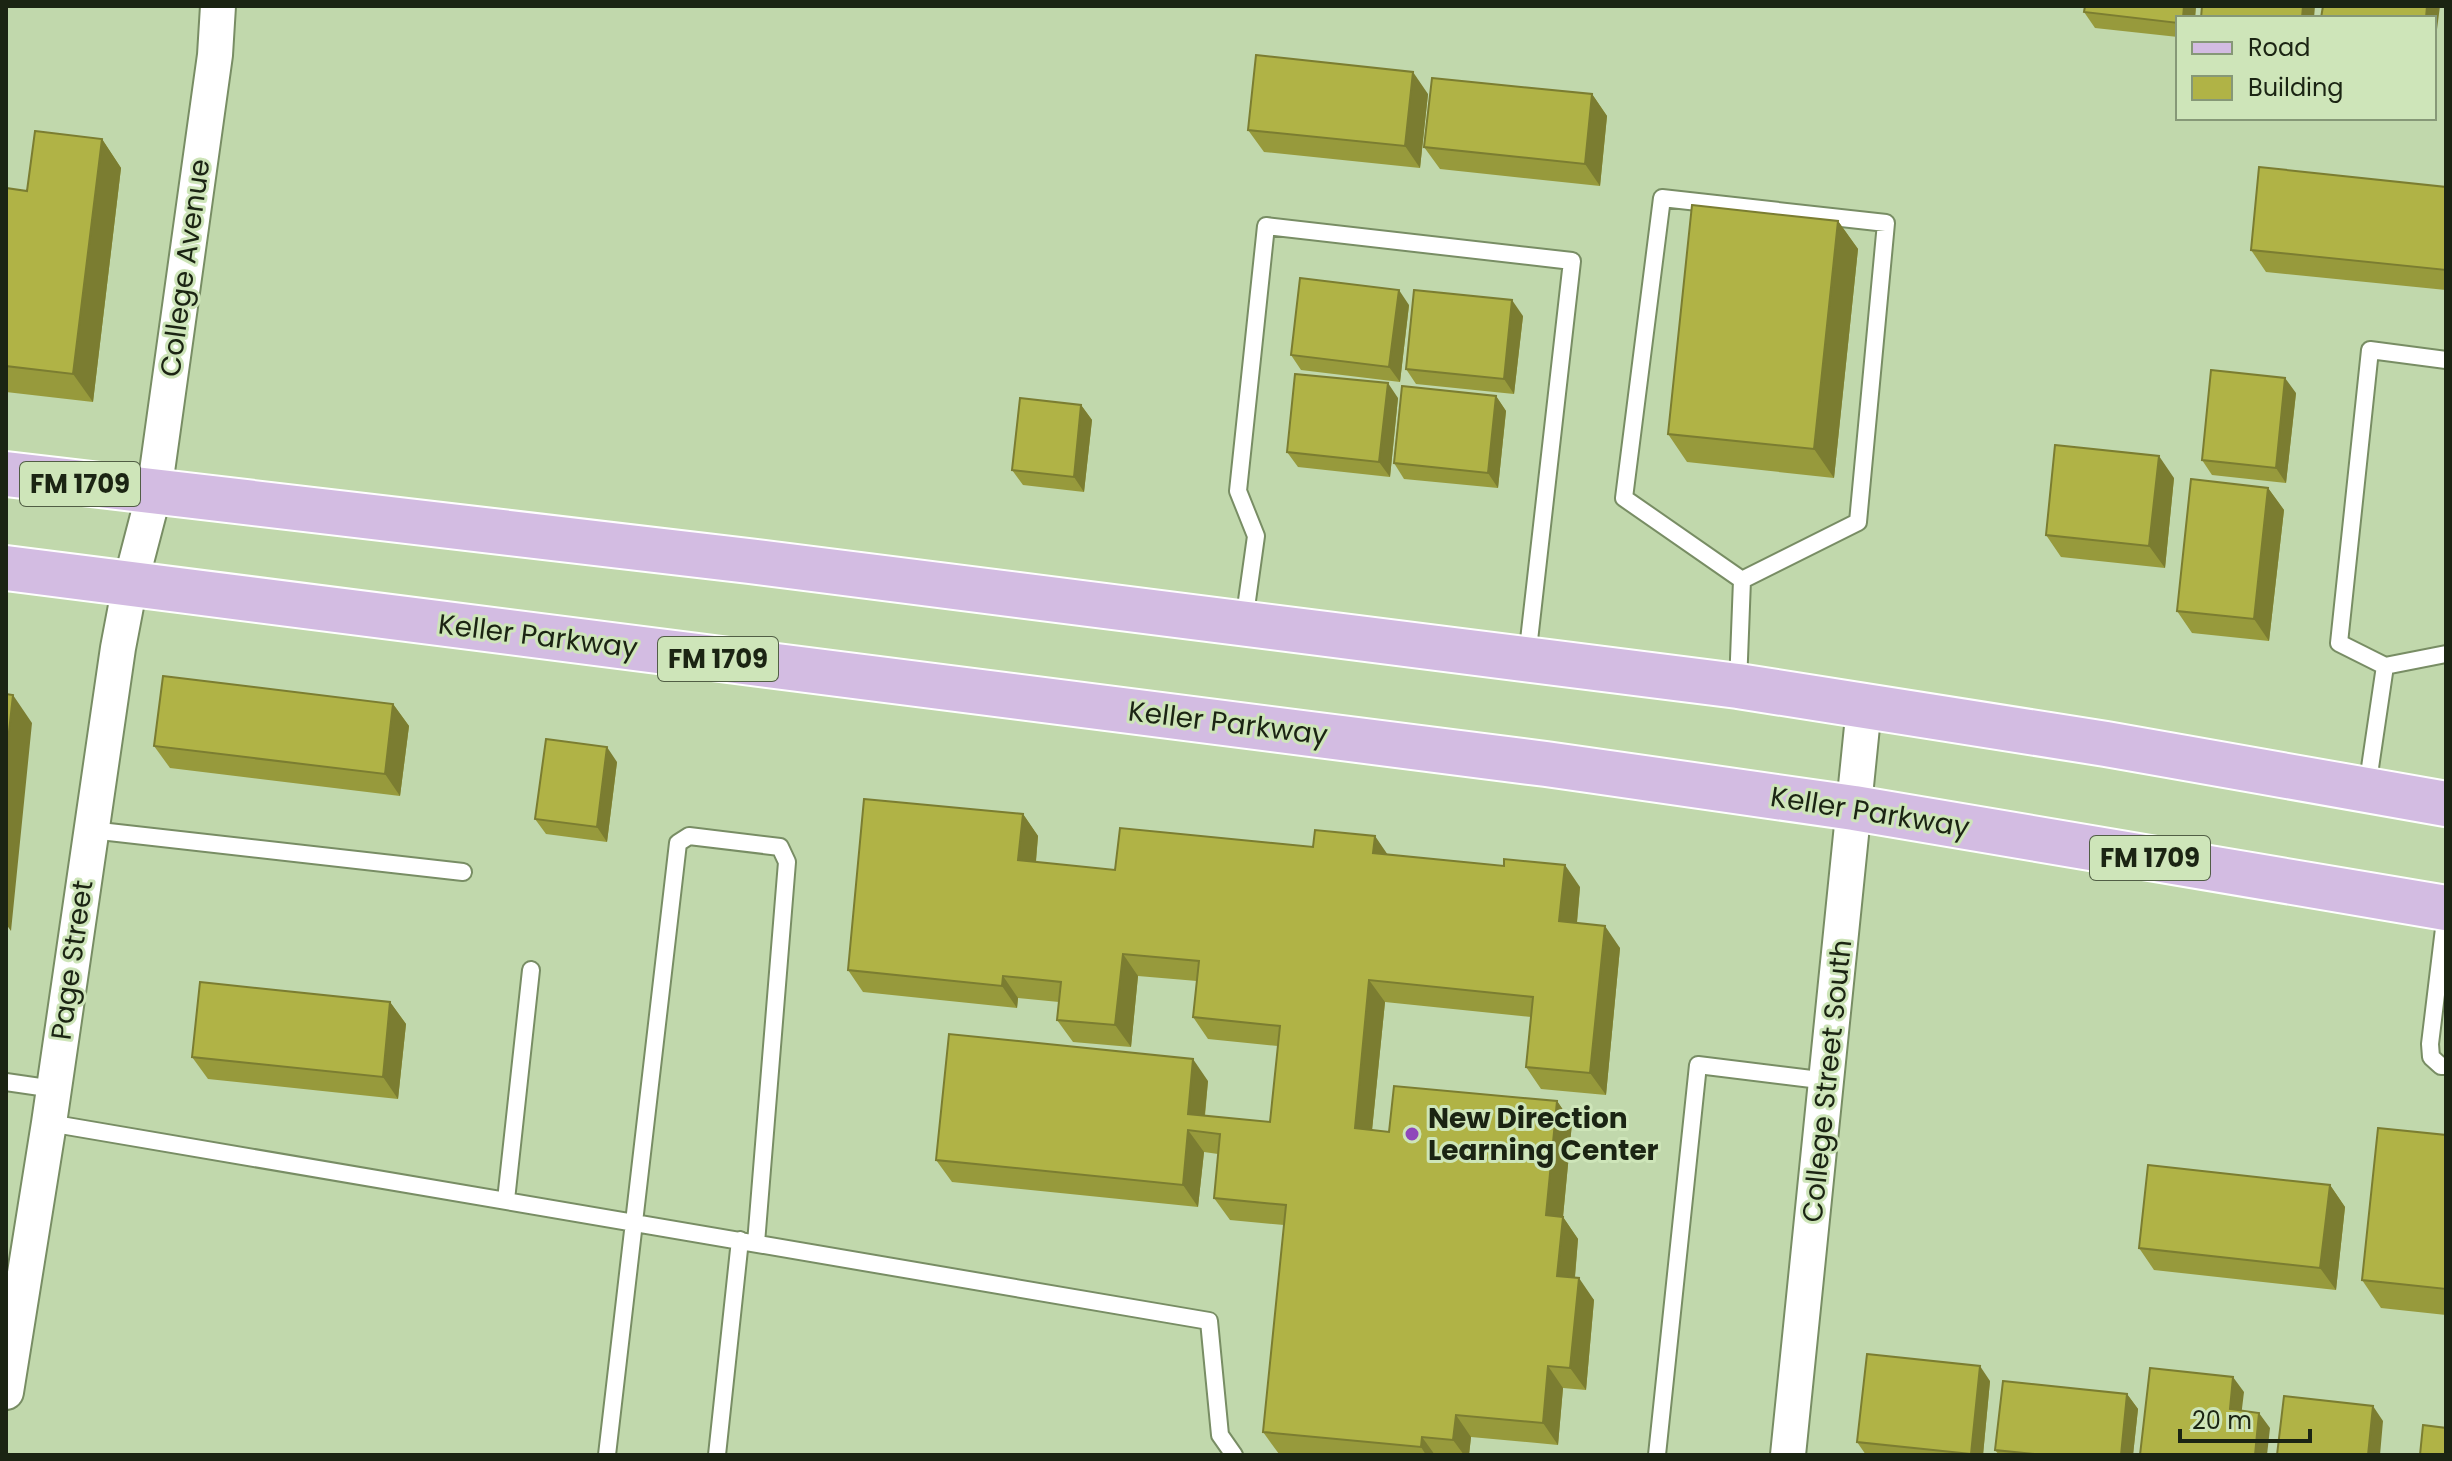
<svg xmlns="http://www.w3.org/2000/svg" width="2452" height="1461" viewBox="0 0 2452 1461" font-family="Poppins,sans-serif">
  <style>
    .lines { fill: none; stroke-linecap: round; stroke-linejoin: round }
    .service-casing { stroke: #788d64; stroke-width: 20 }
    .minor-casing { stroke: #788d64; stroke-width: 38 }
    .primary-casing { stroke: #fff; stroke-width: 48 }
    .service { stroke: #fff; stroke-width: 16 }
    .minor { stroke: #fff; stroke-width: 34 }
    .primary { stroke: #d3bce2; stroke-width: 44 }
    .wall { fill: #979a3c }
    .shaded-wall { fill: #7b7d31 }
    .building { fill: #b0b346; stroke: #7b7d31; stroke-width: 2 }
    .poi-dot { fill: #8f47ba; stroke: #cee5b9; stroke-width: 3 }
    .labels { text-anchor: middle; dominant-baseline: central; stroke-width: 6; stroke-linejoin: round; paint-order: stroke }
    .shield { fill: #cee5b9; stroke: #515e45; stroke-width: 2 }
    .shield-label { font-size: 26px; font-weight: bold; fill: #1b2413 }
    .street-label { font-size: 28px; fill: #1b2413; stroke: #cee5b9 }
    .poi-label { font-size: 28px; font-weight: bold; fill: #1b2413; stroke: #cee5b9; text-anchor: start }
  </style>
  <rect width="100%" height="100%" fill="#c1d8ac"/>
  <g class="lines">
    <g class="service-casing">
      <path id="service" d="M2446,360l-76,-10 -31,293 46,23 61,-12
        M1244,622l12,-86 -18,-45 28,-265 306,35 -45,397
        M1738,685l4,-105 -118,-82 38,-300 224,25 -28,299 -116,58
        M2367,788l18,-122
        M91,830l372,42
        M2446,912l-16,132 1,13 10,9h5
        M6,1082l48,7
        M49,1123l1160,198 11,114 14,20
        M506,1200l25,-230
        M607,1455l71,-612 11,-7 91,11 7,15 -31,381
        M717,1455l23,-215
        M1657,1455l41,-390 130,16"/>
    </g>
    <g class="minor-casing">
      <path id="minor" d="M6,1392l43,-269 69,-475 12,-63 24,-92 61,-438 3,-49
        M1788,1455l76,-748"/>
    </g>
    <g class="primary-casing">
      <path id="primary" d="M6,474l743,87 989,125 368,58 340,60
        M6,568l1540,196 308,44 592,100"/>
    </g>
    <use href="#service" class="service"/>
    <use href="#minor" class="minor"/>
    <use href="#primary" class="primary"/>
  </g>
  <path class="wall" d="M2085,6h111l-1,12h-17v19l-83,-9 -11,-16z
    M1428,94l-8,74 -156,-16 -16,-22z
    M1592,94l15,22 -7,70 -160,-17 -16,-22z
    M102,139l19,29 -28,234 -87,-10v-204l21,3z
    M2446,187v103l-180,-18 -15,-22z
    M1838,221l20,28 -24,229 -147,-16 -19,-28z
    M1409,305l-9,77 -99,-12 -10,-15z
    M1523,316l-9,78 -98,-10 -10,-15z
    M2296,393l-10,90 -74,-8 -10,-15z
    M1496,396l10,15 -8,77 -94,-9 -10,-16z
    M1398,398l-8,79 -92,-10 -11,-15z
    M1081,405l11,15 -8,72 -61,-7 -11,-15z
    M2174,478l-9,90 -104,-11 -15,-22z
    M2268,488l16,22 -15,131 -77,-8 -15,-22z
    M393,704l16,22 -9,70 -230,-28 -16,-22z
    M617,762l-10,80 -61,-8 -11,-15z
    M1023,814l15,22 -2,26 79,8 272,-16 193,33 -3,36 43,25 -14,147 -65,-6 -15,-22 5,-50 -146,-15 -13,128 17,2 168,-31 15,22 -9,94 15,22 -3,39 19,22 -8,90 -23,-2 -5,57 -87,-8 -2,18h-175l-15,-1 -16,-22 21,-207 -54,-5 -16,-22 4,-44 -14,-2 -6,55 -246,-25 -16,-22 272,-79 -3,35 65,6 8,-76 -70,-7 -15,-22 4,-36 -59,-5 -7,71 -58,-5 -16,-22 2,-18 -41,-4 -1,10 -154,-16 -15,-22z
    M390,1002l16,22 -8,75 -190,-20 -16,-22z
    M2446,1135v180l-65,-7 -19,-28z
    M2330,1185l15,22 -9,83 -182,-20 -15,-22z
    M1990,1381l-7,74h-117l-9,-13z
    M2127,1394l11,15 -5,46h-134l-4,-5z"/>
  <path class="shaded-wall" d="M2184,6h12l-1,12h-12z
    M2303,6h12l-1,12h-12z
    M2427,6h13l-4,31 -2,-3v-16h-8z
    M1413,72l15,22 -8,74 -15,-22z
    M1592,94l15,22 -7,70 -15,-22z
    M102,139l19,29 -28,234 -20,-28z
    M1838,221l20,28 -24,229 -20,-29z
    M1399,290l10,15 -9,77 -11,-15z
    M1512,300l11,16 -9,78 -10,-15z
    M2285,378l11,15 -10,90 -10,-15z
    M1388,383l10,15 -8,79 -11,-15z
    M1496,396l10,15 -8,77 -10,-15z
    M1081,405l11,15 -8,72 -10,-15z
    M2159,456l15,22 -9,90 -16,-22z
    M2268,488l16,22 -15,131 -15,-22z
    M13,695l19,28 -21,208 -5,-7v-165z
    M393,704l16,22 -9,70 -15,-22z
    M607,747l10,15 -10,80 -10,-15z
    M1023,814l15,22 -4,46 -16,-22z
    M1375,836l15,22 -17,-5z
    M1565,865l15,22 -5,56 -16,-22z
    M1605,926l15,22 -14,147 -16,-22z
    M1123,954l15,22 -7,71 -16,-22z
    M1003,976l15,22 -1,10 -15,-22z
    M1369,980l16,22 -15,148 -15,-22z
    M390,1002l16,22 -8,75 -15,-22z
    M1193,1059l15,22 -5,51 -15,-18z
    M1557,1101l15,22 -11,114 -15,-22z
    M1188,1130l16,22 -6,55 -15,-22z
    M2330,1185l15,22 -9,83 -16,-22z
    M1563,1217l15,22 -5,59 -16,-22z
    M1579,1278l15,22 -8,90 -16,-22z
    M1548,1366l15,22 -5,57 -15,-22z
    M1980,1366l10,15 -7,74h-12z
    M2233,1377l11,15 -4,33 -10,-16z
    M2127,1394l11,15 -5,46h-12z
    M2373,1406l10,15 -3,34h-12z
    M2259,1413l11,15 -3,27h-12z
    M1456,1415l15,22 -2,18h-5l-11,-15z
    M1422,1437l13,18h-9l-5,-8z"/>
  <path class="building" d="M2085,6h99l-1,12h-5v5l-94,-11z
    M2202,6h101l-1,12h-101z
    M2323,6h104l-1,12h-105z
    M1256,55l157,17 -8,74 -157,-16z
    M1432,78l160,16 -7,70 -161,-17z
    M35,131l67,8 -29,235 -67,-8v-178l21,3z
    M2259,167l187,20v83l-195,-20z
    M1692,205l146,16 -24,228 -146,-15z
    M1300,278l99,12 -10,77 -98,-12z
    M1414,290l98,10 -8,79 -98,-10z
    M2211,370l74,8 -9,90 -74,-8z
    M1295,374l93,9 -9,79 -92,-10z
    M1402,386l94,10 -8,77 -94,-10z
    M1020,398l61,7 -7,72 -62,-7z
    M2055,445l104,11 -10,90 -103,-11z
    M2191,479l77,9 -14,131 -77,-8z
    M163,676l230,28 -8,70 -231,-28z
    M6,694l7,1 -7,64z
    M546,739l61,8 -10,80 -62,-8z
    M864,799l159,15 -5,46 97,10 5,-42 193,19 2,-17 60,6 -2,17 131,13v-7l61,6 -6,56 46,5 -15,147 -64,-6 7,-70 -164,-17 -14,148 34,4 5,-46 163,15 -11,114 17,2 -6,59 22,2 -9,90 -22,-2 -5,57 -87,-8 -3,25 -31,-3 -1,10 -158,-15 23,-227 -72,-7 6,-64 -32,-4 -5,55 -247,-25 13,-126 244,25 -5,55 82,8 10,-96 -87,-9 6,-56 -76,-7 -8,71 -58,-5 4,-38 -58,-6 -1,10 -154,-16z
    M200,982l190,20 -7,75 -191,-20z
    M2378,1128l68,7v154l-84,-9z
    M2148,1165l182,20 -10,83 -181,-20z
    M1867,1354l113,12 -9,88 -114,-12z
    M2150,1368l83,9 -3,32 29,4 -4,42h-115z
    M2003,1381l124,13 -6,61h-76l-50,-5z
    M2284,1396l89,10 -5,49h-91z
    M2423,1425l23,3v27h-26z"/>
  <circle class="poi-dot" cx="1412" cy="1134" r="8"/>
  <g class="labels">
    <g class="shield">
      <rect x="20" y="462" width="120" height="44" rx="6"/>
      <rect x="658" y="637" width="120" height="44" rx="6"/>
      <rect x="2090" y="836" width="120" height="44" rx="6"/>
    </g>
    <g class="shield-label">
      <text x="80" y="484">FM 1709</text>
      <text x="718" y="659">FM 1709</text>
      <text x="2150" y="858">FM 1709</text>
    </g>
    <g class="street-label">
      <text transform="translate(185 268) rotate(-82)">College Avenue</text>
      <text transform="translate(538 636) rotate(7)">Keller Parkway</text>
      <text transform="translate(1228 723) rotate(7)">Keller Parkway</text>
      <text transform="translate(1870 812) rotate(9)">Keller Parkway</text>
      <text transform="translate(72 960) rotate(-82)">Page Street</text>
      <text transform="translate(1827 1081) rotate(-84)">College Street South</text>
    </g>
    <g class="poi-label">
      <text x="1428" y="1118">New Direction<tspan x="1428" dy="32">Learning Center</tspan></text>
    </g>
  </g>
  <rect width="2452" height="1461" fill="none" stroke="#1b2413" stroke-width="16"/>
  <rect x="2176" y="16" width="260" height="104" fill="#cee5b9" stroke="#869877" stroke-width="2"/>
  <rect x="2192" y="42" width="40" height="12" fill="#d3bce2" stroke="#869877" stroke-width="2"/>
  <text x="2248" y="56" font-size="24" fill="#1b2413">Road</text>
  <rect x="2192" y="76" width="40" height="24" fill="#b0b346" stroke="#869877" stroke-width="2"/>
  <text x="2248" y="96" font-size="24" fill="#1b2413">Building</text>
  <path d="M2180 1429v12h130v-12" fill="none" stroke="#1b2413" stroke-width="4"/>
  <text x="2192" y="1429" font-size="24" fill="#1b2413" stroke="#cee5b9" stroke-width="6" paint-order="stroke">20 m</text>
</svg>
